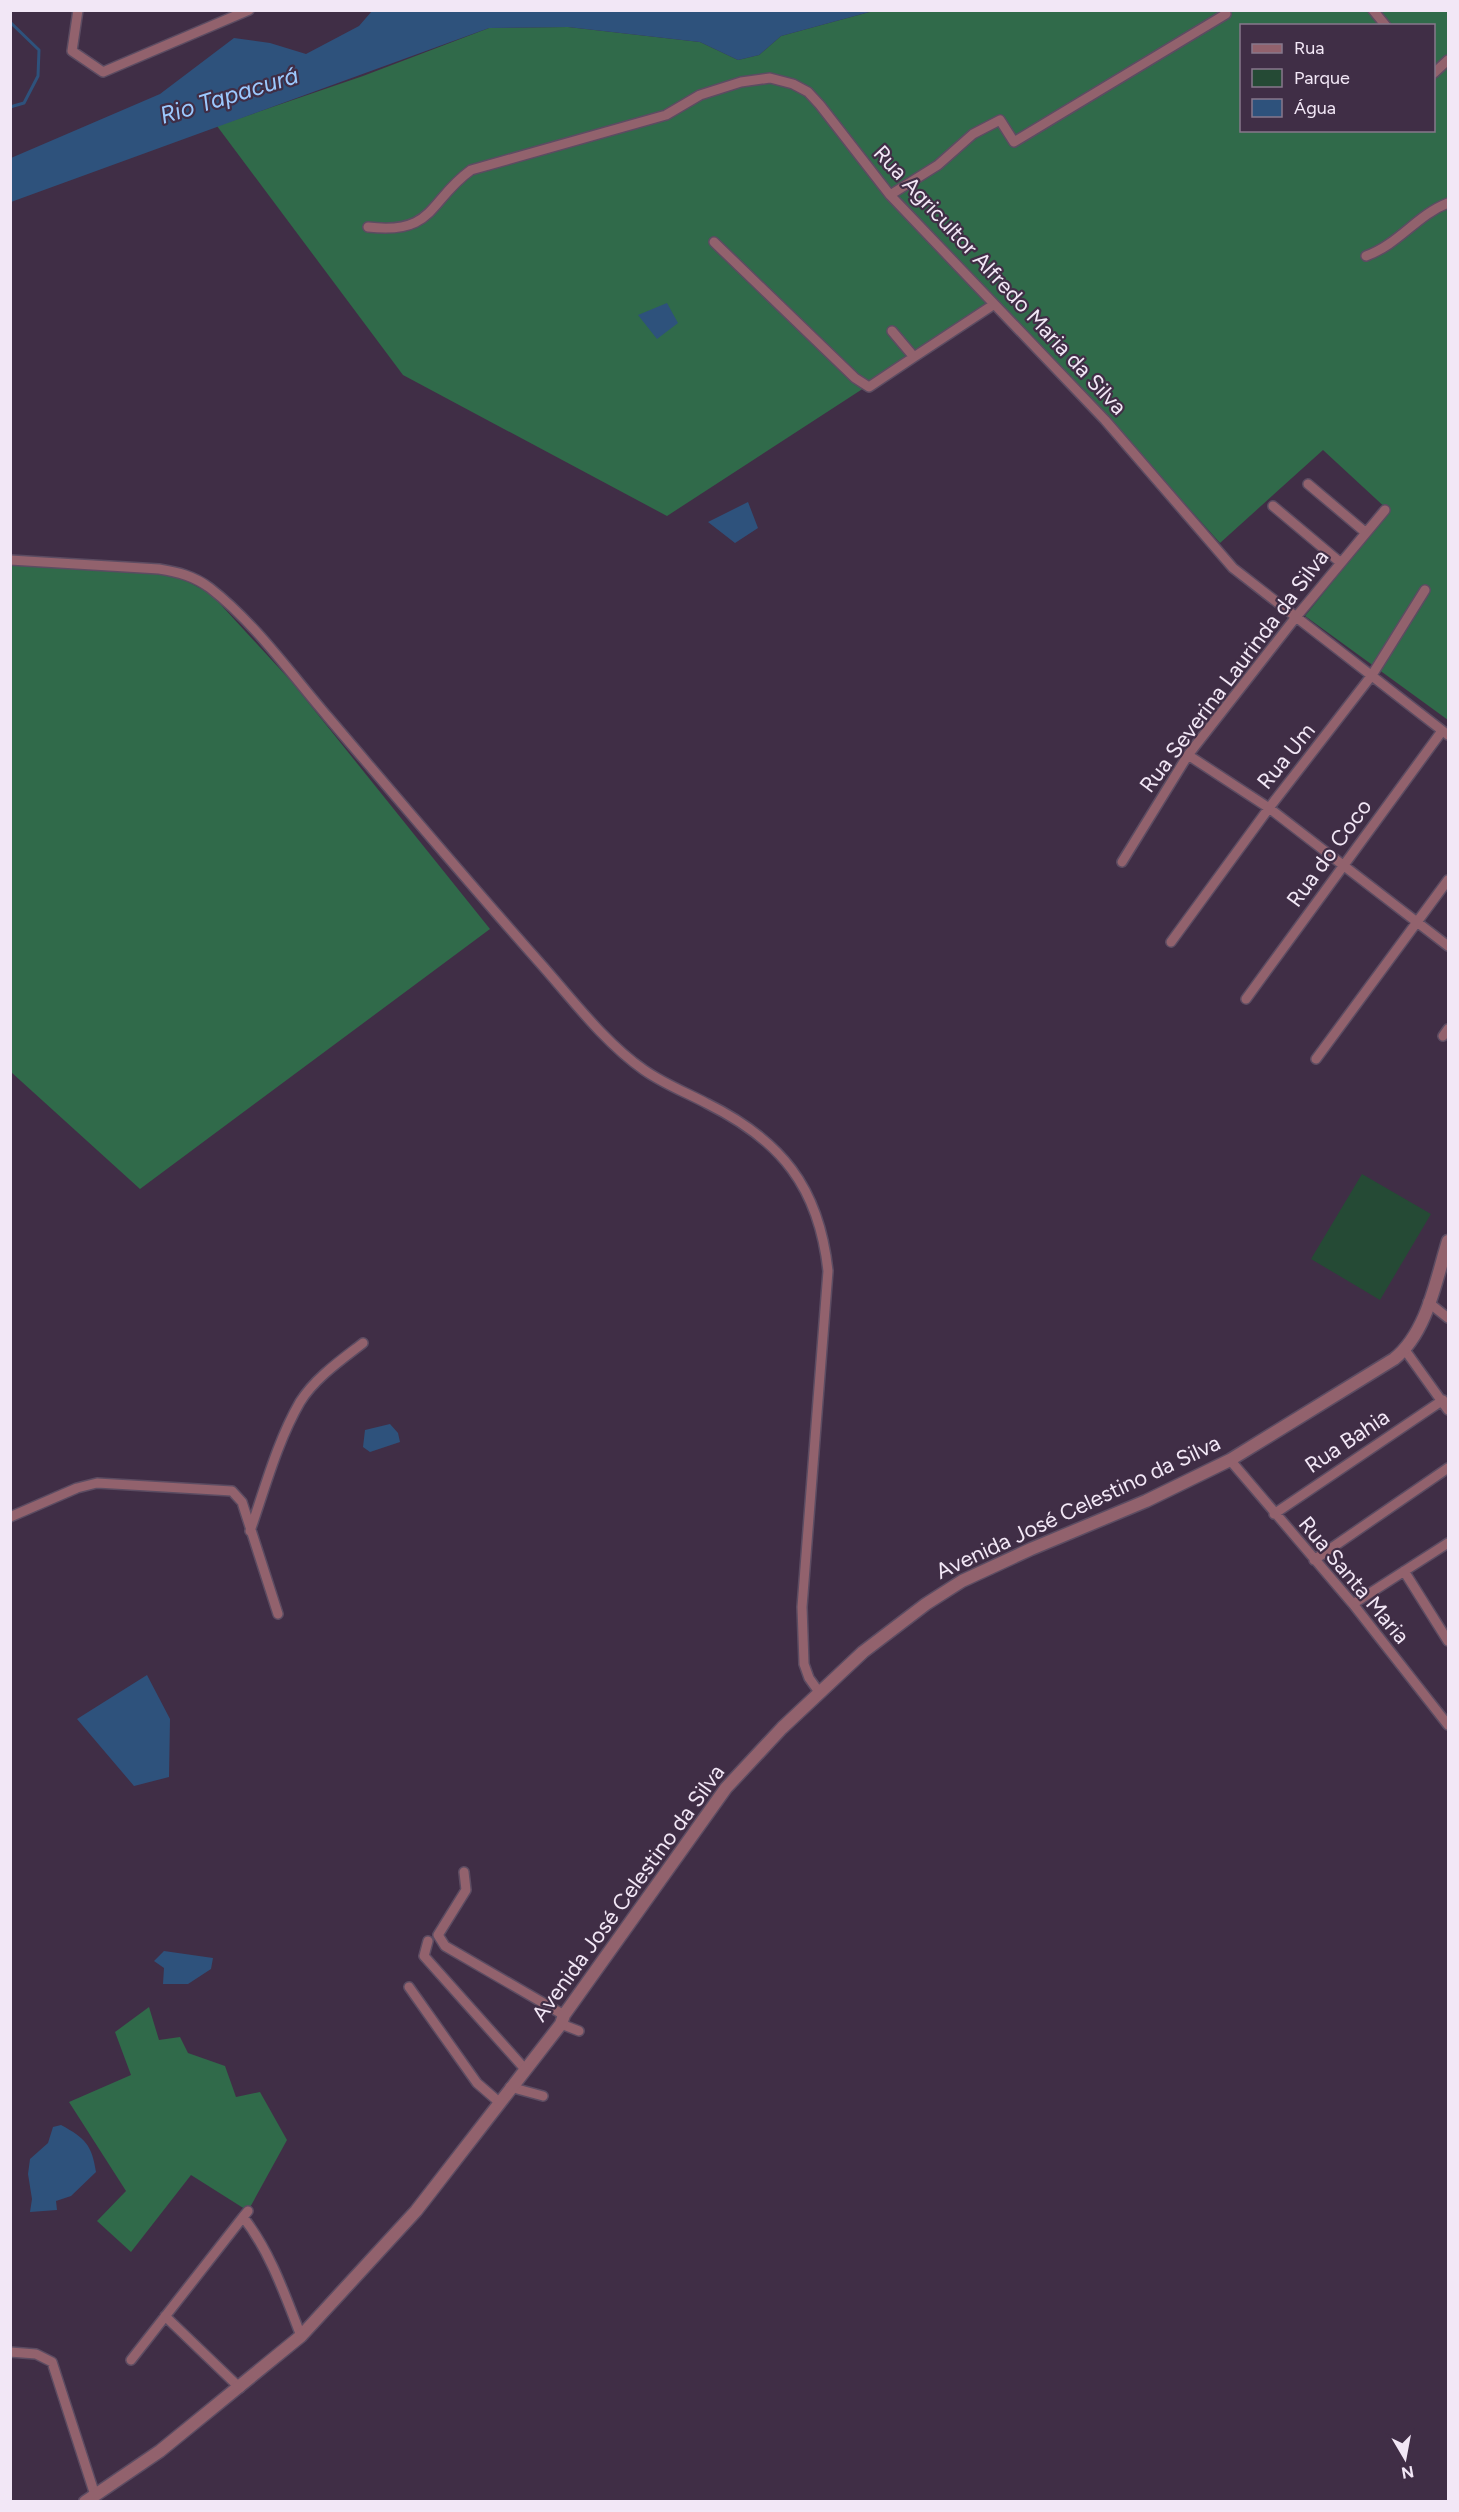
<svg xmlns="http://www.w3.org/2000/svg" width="1459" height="2512" viewBox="0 0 1459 2512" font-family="Figtree,sans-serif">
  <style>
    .green { fill: #254a35 }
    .forest { fill: #306a4a; fill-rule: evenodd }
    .water { fill: #2e527c }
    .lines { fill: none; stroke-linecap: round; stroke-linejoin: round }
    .stream { stroke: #2e527c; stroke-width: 3 }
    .minor-casing { stroke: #5c4c62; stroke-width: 12 }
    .tertiary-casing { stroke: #5c4c62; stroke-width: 15 }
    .minor { stroke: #92626d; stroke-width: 9 }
    .tertiary { stroke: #92626d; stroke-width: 12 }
    .labels { text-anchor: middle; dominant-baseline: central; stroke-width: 4.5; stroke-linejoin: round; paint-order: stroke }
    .street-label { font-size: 22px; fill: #f2e7f6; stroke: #402e46 }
    .water-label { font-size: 24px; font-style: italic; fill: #9cc9fe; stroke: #402e46 }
  </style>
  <rect width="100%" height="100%" fill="#402e46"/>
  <path class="green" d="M1362,1174l69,40 -51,86 -69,-41z"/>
  <path class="forest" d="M873,11h575v709l-143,-104 84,-105 -66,-61 -103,93 -131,-146 -91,-96 -331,215 -264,-141 -186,-249 146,-50 126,-48 79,-1 132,15 38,18 21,-5 22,-19zM1242,26h192v104h-192z
    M11,563l125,5 43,9 32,17 80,87 199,248 -350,260 -129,-117z
    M149,2007l10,33 21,-3 8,16 37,13 11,31 24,-5 27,48 -39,71 -57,-36 -60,77 -34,-31 29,-30 -57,-89 62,-27 -16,-43z"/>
  <path class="water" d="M372,11v-1l501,1 -92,25 -22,19 -21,5 -38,-18 -132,-15 -79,1 -478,174v-44l149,-64 74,-56 36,5 36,11 53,-28z
    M667,303l11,20 -21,16 -19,-24z
    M748,502l10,26 -23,15 -27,-21z
    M390,1424l8,9 2,9 -30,10 -7,-5 2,-17z
    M147,1675l23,44 -1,58 -35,9 -57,-67z
    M164,1951l49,7 -2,11 -23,15h-25l1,-16 -10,-7z
    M61,2125c24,13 31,20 35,47l-25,24 -15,5 1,9 -27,2 2,-13 -4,-25 2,-15 18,-16 5,-16z"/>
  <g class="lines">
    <path class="stream" d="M10,22l29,28 -1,26 -14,27 -14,4"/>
    <g class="minor-casing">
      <path id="minor" d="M78,10l-6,41 31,21 146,-62
        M1373,10l13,16
        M1434,73l14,-13
        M890,195l48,-30 35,-31 27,-14 14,22 212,-128
        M368,227c67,8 60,-26 103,-57l195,-55 34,-20 41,-13 29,-4 23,6 15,8 12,13 70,90 215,225 128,148 215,167
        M714,242l141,136 14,9 45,-30 -22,-26
        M1366,256c33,-12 51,-41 82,-53
        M914,357l79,-52
        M1308,484l57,48
        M1273,506l68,57
        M10,560l149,9c19,3 35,7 51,19 45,35 81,86 118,129 70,82 140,165 212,246 32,36 64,79 104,107 20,14 41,22 62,33 75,37 113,84 122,168l-26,336 2,57 5,14 10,14
        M1188,755l81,53 179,138
        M1122,862l66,-107 108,-138 89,-107
        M1171,942l98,-134 103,-133 53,-85
        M1246,999l196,-268
        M1443,1036l5,-7
        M1316,1059l132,-179
        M1428,1302l20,16
        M1405,1350l43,60
        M1230,1460l123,144 95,121
        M1274,1514l169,-114
        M10,1517l67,-29 20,-5 135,8 10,11 36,112
        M250,1531c15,-43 27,-89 50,-129 15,-24 41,-42 63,-59
        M1314,1560l134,-92
        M1404,1571l44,70
        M1353,1604l95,-61
        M464,1872l2,18 -28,45 7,11 119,69
        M428,1941l-4,15 100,112
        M409,1987l68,96 22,19
        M561,2024l18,7
        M510,2087l33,9
        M248,2211l-5,6c27,34 42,78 58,119
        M165,2316l75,72
        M10,2352l26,2 16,8 43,133
        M131,2360l112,-143"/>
    </g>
    <g class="tertiary-casing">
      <path id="tertiary" d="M85,2502l75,-51 141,-115 115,-125 145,-187 3,-9 162,-227 56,-60 81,-76 63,-48 36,-23 69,-32 115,-48 84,-41 164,-101c33,-26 42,-79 54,-118"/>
    </g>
    <use href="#minor" class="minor"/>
    <use href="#tertiary" class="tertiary"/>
  </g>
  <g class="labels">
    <g class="street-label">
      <text transform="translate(1000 280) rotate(47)">Rua Agricultor Alfredo Maria da Silva</text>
      <text transform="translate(1234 671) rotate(-53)">Rua Severina Laurinda da Silva</text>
      <text transform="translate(1286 756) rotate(-51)">Rua Um</text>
      <text transform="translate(1329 853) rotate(-54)">Rua do Coco</text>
      <text transform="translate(1347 1441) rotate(-34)">Rua Bahia</text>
      <text transform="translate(1078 1507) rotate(-25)">Avenida José Celestino da Silva</text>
      <text transform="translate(1354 1580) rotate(50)">Rua Santa Maria</text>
      <text transform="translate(628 1893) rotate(-54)">Avenida José Celestino da Silva</text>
    </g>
    <g class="water-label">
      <text transform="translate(229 95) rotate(-17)">Rio Tapacurá</text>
    </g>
  </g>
  <rect width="1459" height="2512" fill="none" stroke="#f2e7f6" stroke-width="24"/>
  <rect x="1240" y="24" width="195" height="108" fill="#402e46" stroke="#87788c" stroke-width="1.5"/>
  <rect x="1252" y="44" width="30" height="9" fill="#92626d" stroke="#87788c" stroke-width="1.5"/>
  <text x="1294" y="54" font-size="18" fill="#f2e7f6">Rua</text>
  <rect x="1252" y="69" width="30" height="18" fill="#254a35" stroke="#87788c" stroke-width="1.5"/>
  <text x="1294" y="84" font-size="18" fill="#f2e7f6">Parque</text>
  <rect x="1252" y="99" width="30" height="18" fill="#2e527c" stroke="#87788c" stroke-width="1.5"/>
  <text x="1294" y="114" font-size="18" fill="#f2e7f6">Água</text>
  <g transform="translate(1405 2458) rotate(170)" stroke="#402e46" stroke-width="4.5" paint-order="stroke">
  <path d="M0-4.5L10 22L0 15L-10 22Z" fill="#f2e7f6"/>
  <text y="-9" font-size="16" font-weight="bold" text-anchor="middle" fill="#f2e7f6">N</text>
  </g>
</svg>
